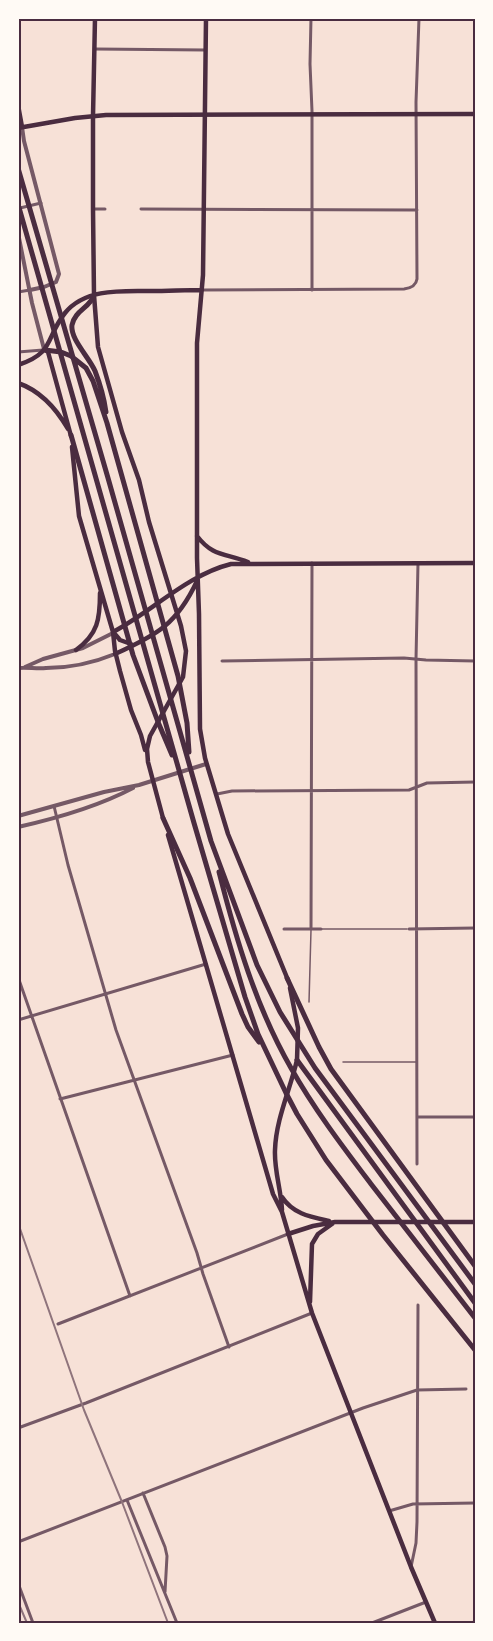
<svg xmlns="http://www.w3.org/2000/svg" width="493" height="1641" viewBox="0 0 493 1641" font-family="Rubik,sans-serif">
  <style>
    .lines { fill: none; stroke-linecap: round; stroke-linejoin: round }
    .service { stroke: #755966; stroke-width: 1.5 }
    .minor { stroke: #755966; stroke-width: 3 }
    .tertiary { stroke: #755966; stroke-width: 4 }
    .secondary { stroke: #4a2c40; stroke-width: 4.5 }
    .primary { stroke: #4a2c40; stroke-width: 4.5 }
    .motorway { stroke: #4a2c40; stroke-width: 5 }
    .rail { stroke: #8f747c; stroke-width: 2 }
    .neatline { fill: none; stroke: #4a2c40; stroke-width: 2 }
  </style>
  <rect width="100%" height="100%" fill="#f7e1d7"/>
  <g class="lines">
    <path class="service" d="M322,929h85
      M309,1002l2,-72
      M343,1062h74"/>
    <path class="minor" d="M311,18l-1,46 2,47v179
      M95,49l110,1
      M20,208l21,-5
      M93,209h12
      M141,209l276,1
      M202,290l202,-1c7,-1 12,-3 13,-10l-1,-177 3,-84
      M18,292l12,-2
      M18,352l25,-2
      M222,661l182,-3 22,2 49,1
      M217,794l15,-3 177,-1 18,-7 48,-1
      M54,806l14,59 48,165 81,223 6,21 26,73
      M284,929h37
      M311,929l1,-366
      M409,929l66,-1
      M18,977l112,319
      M18,1020l188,-56
      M60,1099l173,-44
      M417,1117h58
      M417,1164l-1,-505 2,-96
      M58,1324l230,-90
      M18,1428l68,-25 226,-90
      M143,1493l22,54 2,9 -2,36
      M127,1500l50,123
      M389,1511l24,-7 62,-1
      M18,1542l345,-134 54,-18 49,-1
      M411,1567l5,-24 1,-21 1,-217
      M18,1583l15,40
      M372,1623l54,-21"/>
    <path class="tertiary" d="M22,127l2,14 35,133 -3,8 -12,5 -14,3
      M18,233l14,70 12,46
      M25,667l18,-8 40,-11 30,-15
      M18,668c9,-1 19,1 28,0 24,0 47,-5 69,-14
      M18,816l86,-24 35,-7 67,-21
      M18,827c40,-9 79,-20 115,-39"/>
    <path class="secondary" d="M18,105l4,22
      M18,128l57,-10 31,-3 369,-1
      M168,835l105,359 9,18 30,101 99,254 24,56
      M282,1197c11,17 29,20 47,24
      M282,1210c-1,-21 -8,-40 -7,-60 1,-31 15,-60 22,-90
      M288,1234l25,-8 22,-4h140
      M310,1302l2,-58 6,-10 14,-10"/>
    <path class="primary" d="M95,18l-2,98v93l1,86 4,52 24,85 17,48 10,42 32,104 5,25 -3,26 -33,59 -3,13 1,13 15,56
      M206,18l-3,257 -6,68v215l2,56 1,115 5,29 23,76 60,146
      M45,350l3,2 23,84
      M18,365c37,-12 27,-27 47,-52 20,-25 58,-22 86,-22 17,0 34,-1 51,-1
      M18,383c23,8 38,25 50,46
      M72,447l7,69 34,116 2,19 5,20 11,39 10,25 4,15
      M197,536c16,21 28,17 51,26
      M113,632c40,-21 74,-57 118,-68l244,-1
      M114,633l6,7 11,4
      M76,650c22,-16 24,-31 24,-57
      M115,654c42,-19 62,-30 82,-73
      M290,988l8,40 -1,32"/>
    <path class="motorway" d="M18,168l90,310 103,363 46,124 23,47 35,56 160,216
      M18,204l176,619 51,174 13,37 28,59 11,21 29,46 57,75 92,115
      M94,295c-4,13 -19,15 -22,30 -2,14 17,32 23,46 5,13 9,27 11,41
      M45,350l16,2 10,4 15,12 7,13 14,42 71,253 9,47 2,29
      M71,435l62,220 25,67 14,33
      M163,818l27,60 52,136 6,13 11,15
      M219,872c17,67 37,135 72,196 23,41 52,79 80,116 35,45 69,89 104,134
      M287,978l32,69 12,22 144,197
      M297,1060l178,243
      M474,1623h1"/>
    <path class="rail" d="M18,1223l66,187 38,92 46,121
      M18,1602l9,21"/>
  </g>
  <rect width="493" height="1641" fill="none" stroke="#fffaf5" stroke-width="39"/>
  <rect x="20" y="20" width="454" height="1602" class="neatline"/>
</svg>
